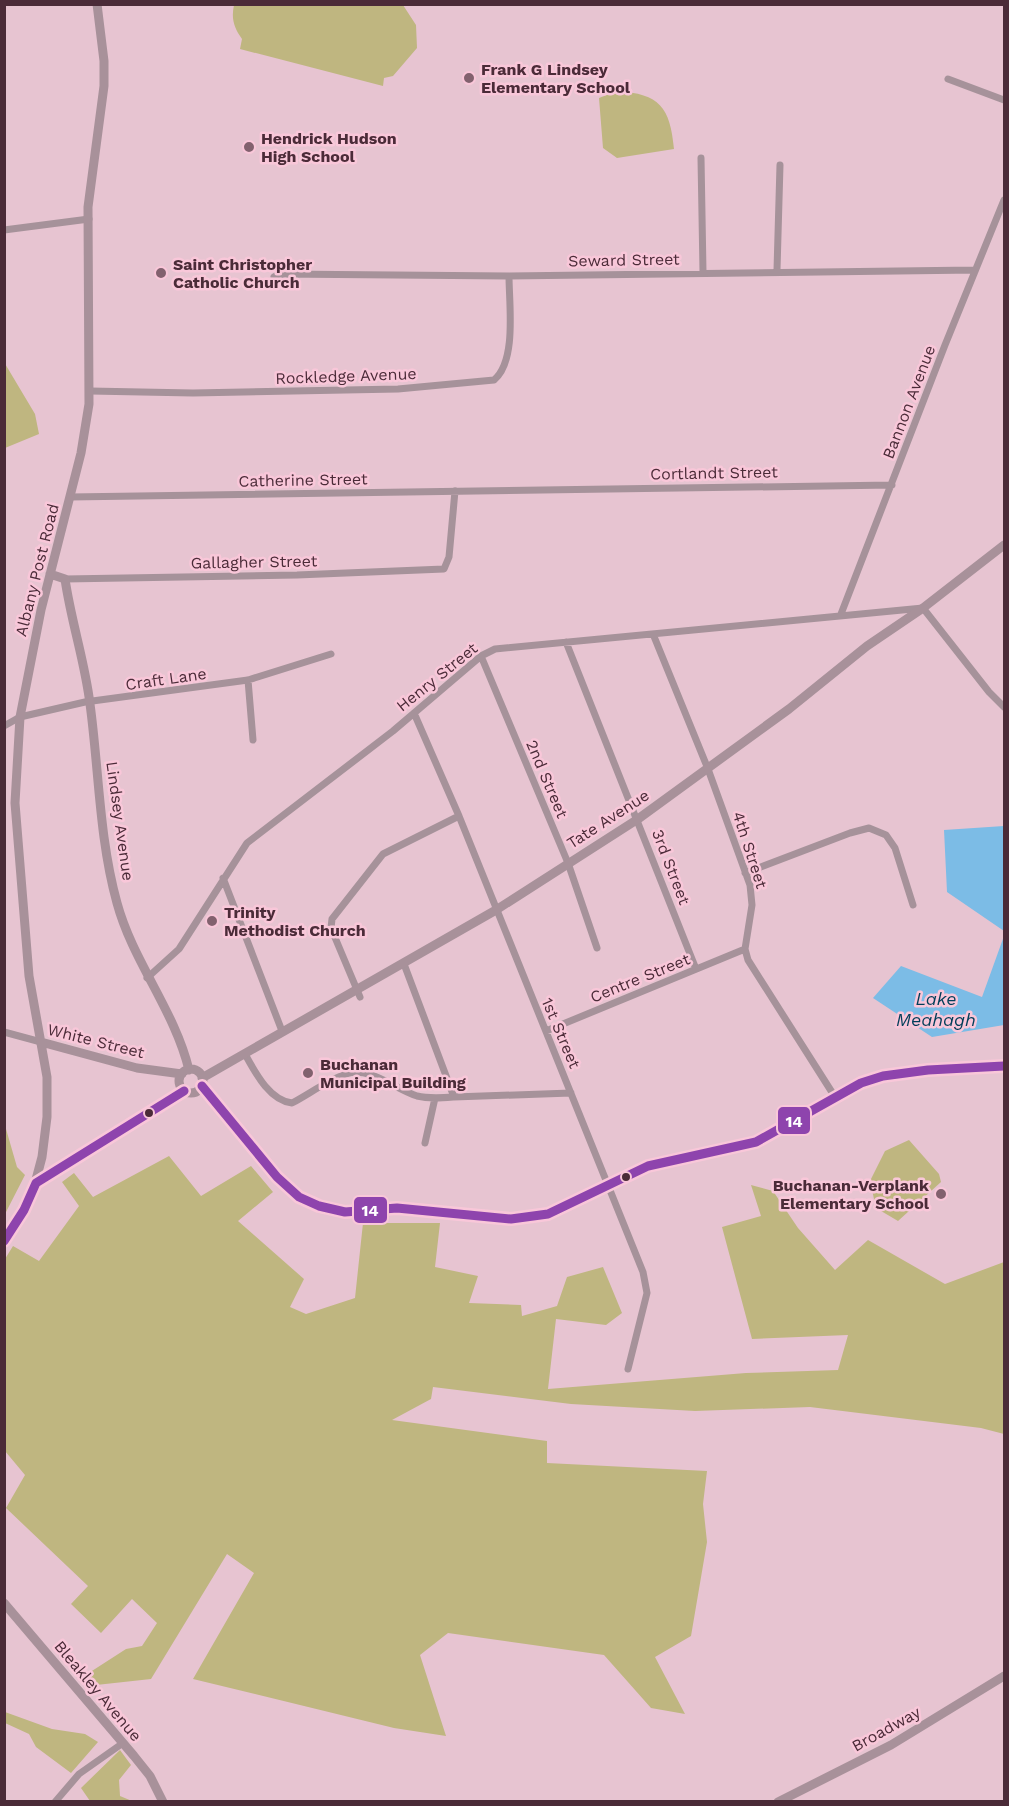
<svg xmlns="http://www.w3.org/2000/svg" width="1009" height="1806" viewBox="0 0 1009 1806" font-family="'Work Sans',sans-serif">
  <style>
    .green { fill: #bfb680 }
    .water { fill: #7cbce6 }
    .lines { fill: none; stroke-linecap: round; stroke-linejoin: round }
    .street { stroke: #a6929a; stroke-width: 7 }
    .secondary { stroke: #a8919a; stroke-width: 9 }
    .bus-1-casing { stroke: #f9c7d9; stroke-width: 14 }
    .bus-1 { stroke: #8e44ad; stroke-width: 9 }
    .poi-dot { fill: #82616e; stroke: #f9c7d9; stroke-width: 2 }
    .bus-dot { fill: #4b2b38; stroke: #f9c7d9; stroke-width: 2 }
    .labels { text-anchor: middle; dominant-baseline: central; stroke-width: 5; stroke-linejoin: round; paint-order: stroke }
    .poi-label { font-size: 16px; font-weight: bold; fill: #4b2b38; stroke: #f9c7d9; text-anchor: start }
    .street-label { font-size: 16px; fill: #4b2b38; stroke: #f9c7d9 }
    .water-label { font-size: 18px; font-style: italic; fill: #003e59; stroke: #f9c7d9 }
    .line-badge { stroke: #f9c7d9; stroke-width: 2 }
    .badge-label { font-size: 16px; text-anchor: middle; font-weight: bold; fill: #fff }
  </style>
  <rect width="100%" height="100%" fill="#e7c4d1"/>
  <path class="green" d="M234,5h169l13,20 1,23 -24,28 -9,2 -1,8 -143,-37 2,-10c-8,-11 -11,-20 -8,-34z
    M617,91c43,3 53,16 57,58l-57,9 -14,-10 -4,-50z
    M4,362l31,52 4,20 -34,14z
    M4,1122l13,45 8,8 -20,39z
    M909,1140l30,34 2,8 -43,39 -22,-13 -6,-27 15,-30z
    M169,1156l32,40 50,-30 22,26 -35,29 66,58 -14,28 16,7 49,-16 8,-75h77l-5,44 43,9 -9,27 52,2 1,11 35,-10 10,-29 36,-10 19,46 -16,12 -50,-6 -8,70 198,-16 92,-3 10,-35 -96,4 -30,-112 39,-11 -10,-31 22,6 25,37 37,42 33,-30 77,44 59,-22v172l-23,-6 -171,-21 -115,4 -124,-7 -138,-17 -2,12 -39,21 155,21v22l160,8 -4,33 4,38 -16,94 -36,21 30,57 -34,-6 -47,-53 -156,-22 -28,22 26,81 -52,-8 -201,-49 61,-106 -27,-19 -76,125 -64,7 -6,-8 45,-29 16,-3 15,-23 -25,-24 -31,34 -30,-29 17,-18 -82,-78 19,-33 -20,-24v-192l8,-13 26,15 40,-55 -17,-24 12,-9 19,24z
    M5,1712l47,17 33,5 13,8 -27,31 -35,-26 -7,-13 -24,-11z
    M120,1750l11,15 -12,15 1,16 12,5h-42l-9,-13z"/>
  <path class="water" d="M1004,826v105l-57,-39 -3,-62z
    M1004,936v89l-72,12 -59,-39 28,-32 81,31z"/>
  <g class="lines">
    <path class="street" d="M948,79l56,21
      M701,158l2,114
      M4,230l85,-11
      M777,270l3,-105
      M274,277l6,-3 229,2 466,-6
      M90,391l103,2 205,-4 96,-9c23,-19 15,-76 15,-104
      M70,497l822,-12
      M65,579l232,-4 147,-6 5,-12 6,-66
      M841,614l104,-269 59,-145
      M653,634l55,135 42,116 2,20 -7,44 3,11 87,137
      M566,642l130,327
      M481,656l87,207 29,85
      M248,680l5,60
      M414,713l45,103 184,456 4,21 -19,76
      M4,726l16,-9 65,-15 163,-22 83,-26
      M745,873l105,-40 19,-5 17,7 9,13 18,57
      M223,878l59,153
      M404,964l50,133 117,-4
      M147,978l32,-29 68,-106 146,-112 88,-75 14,-7 428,-41 66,84 15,15
      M360,997l-29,-69 1,-9 51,-65 76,-38
      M546,1031l199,-82
      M4,1032l37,10
      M245,1054c10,18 24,46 47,49 17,-9 36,-23 54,-29 25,-8 48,15 71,22 12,3 24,2 37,1
      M425,1143l10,-45
      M55,1802l24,-28 44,-31"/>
    <path class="secondary" d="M50,574l15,5c6,42 20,83 25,125 9,66 9,134 27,199 16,59 58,108 72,167
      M41,1042l96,26 45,6
      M179 1081a12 12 0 1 1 24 0a12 12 0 1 1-24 0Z
      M202,1078l294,-168 142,-91 151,-110 78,-63 56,-38 81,-63
      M202,1086l9,8 66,83 22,20 20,9 26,6 52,-4 114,11 37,-5 100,-48 108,-24 105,-59 22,-7 45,-6 76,-4
      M36,1183l126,-76 22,-16
      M4,1242l29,-51 9,-34 5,-40v-40l-18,-101 -14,-173 5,-86 21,-107 40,-157 8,-49 -1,-197 16,-121v-25l-7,-57
      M4,1603l130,153 16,20 13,26
      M778,1802l113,-57 113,-69"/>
    <g class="bus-1-casing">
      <path id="bus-1" d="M202,1086l75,91 22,20 20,9 26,6 52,-4 114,11 37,-5 100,-48 108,-24 105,-59 22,-7 45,-6 76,-4
        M36,1183l148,-92
        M4,1241l20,-31 12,-27"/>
    </g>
    <use href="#bus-1" class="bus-1"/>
  </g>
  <g class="poi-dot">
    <circle cx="469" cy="78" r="6"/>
    <circle cx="249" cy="147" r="6"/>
    <circle cx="161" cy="273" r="6"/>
    <circle cx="212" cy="921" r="6"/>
    <circle cx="308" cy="1073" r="6"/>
    <circle cx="941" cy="1194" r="6"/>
  </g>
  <g class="bus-dot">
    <circle cx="149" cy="1113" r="5"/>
    <circle cx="626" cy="1177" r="5"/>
  </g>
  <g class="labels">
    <g class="poi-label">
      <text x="481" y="69">Frank G Lindsey<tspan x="481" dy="18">Elementary School</tspan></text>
      <text x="261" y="138">Hendrick Hudson<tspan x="261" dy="18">High School</tspan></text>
      <text x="173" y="264">Saint Christopher<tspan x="173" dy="18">Catholic Church</tspan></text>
      <text x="224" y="912">Trinity<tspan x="224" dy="18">Methodist Church</tspan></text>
      <text x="320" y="1064">Buchanan<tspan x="320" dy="18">Municipal Building</tspan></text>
      <text x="929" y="1185" text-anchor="end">Buchanan-Verplank<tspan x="929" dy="18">Elementary School</tspan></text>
    </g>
    <g class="street-label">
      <text transform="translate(624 260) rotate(-1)">Seward Street</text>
      <text transform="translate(346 376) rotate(-2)">Rockledge Avenue</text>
      <text transform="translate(909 402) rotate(-69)">Bannon Avenue</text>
      <text transform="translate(714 473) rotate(-1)">Cortlandt Street</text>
      <text transform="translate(303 480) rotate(-1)">Catherine Street</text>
      <text transform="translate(254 562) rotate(-1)">Gallagher Street</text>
      <text transform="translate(37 570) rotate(-76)">Albany Post Road</text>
      <text transform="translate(437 677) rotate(-39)">Henry Street</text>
      <text transform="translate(166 679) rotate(-8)">Craft Lane</text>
      <text transform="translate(547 779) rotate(67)">2nd Street</text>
      <text transform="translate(608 819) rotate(-33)">Tate Avenue</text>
      <text transform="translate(120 821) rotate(82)">Lindsey Avenue</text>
      <text transform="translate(750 850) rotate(72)">4th Street</text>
      <text transform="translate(671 867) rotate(69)">3rd Street</text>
      <text transform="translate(640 978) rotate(-22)">Centre Street</text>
      <text transform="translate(561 1033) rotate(67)">1st Street</text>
      <text transform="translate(96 1041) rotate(14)">White Street</text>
      <text transform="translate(98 1691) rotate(50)">Bleakley Avenue</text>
      <text transform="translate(886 1729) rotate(-29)">Broadway</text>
    </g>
    <g class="water-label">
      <text x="936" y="998">Lake<tspan x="936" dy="21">Meahagh</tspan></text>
    </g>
  </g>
  <g class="line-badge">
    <rect x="777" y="1106" width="34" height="29" rx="6" fill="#8e44ad"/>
    <rect x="353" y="1196" width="35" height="28" rx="6" fill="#8e44ad"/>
  </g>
  <g class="badge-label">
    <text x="794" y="1127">14</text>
    <text x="370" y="1216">14</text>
  </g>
  <rect width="1009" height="1806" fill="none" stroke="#4b2b38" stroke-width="12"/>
</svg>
